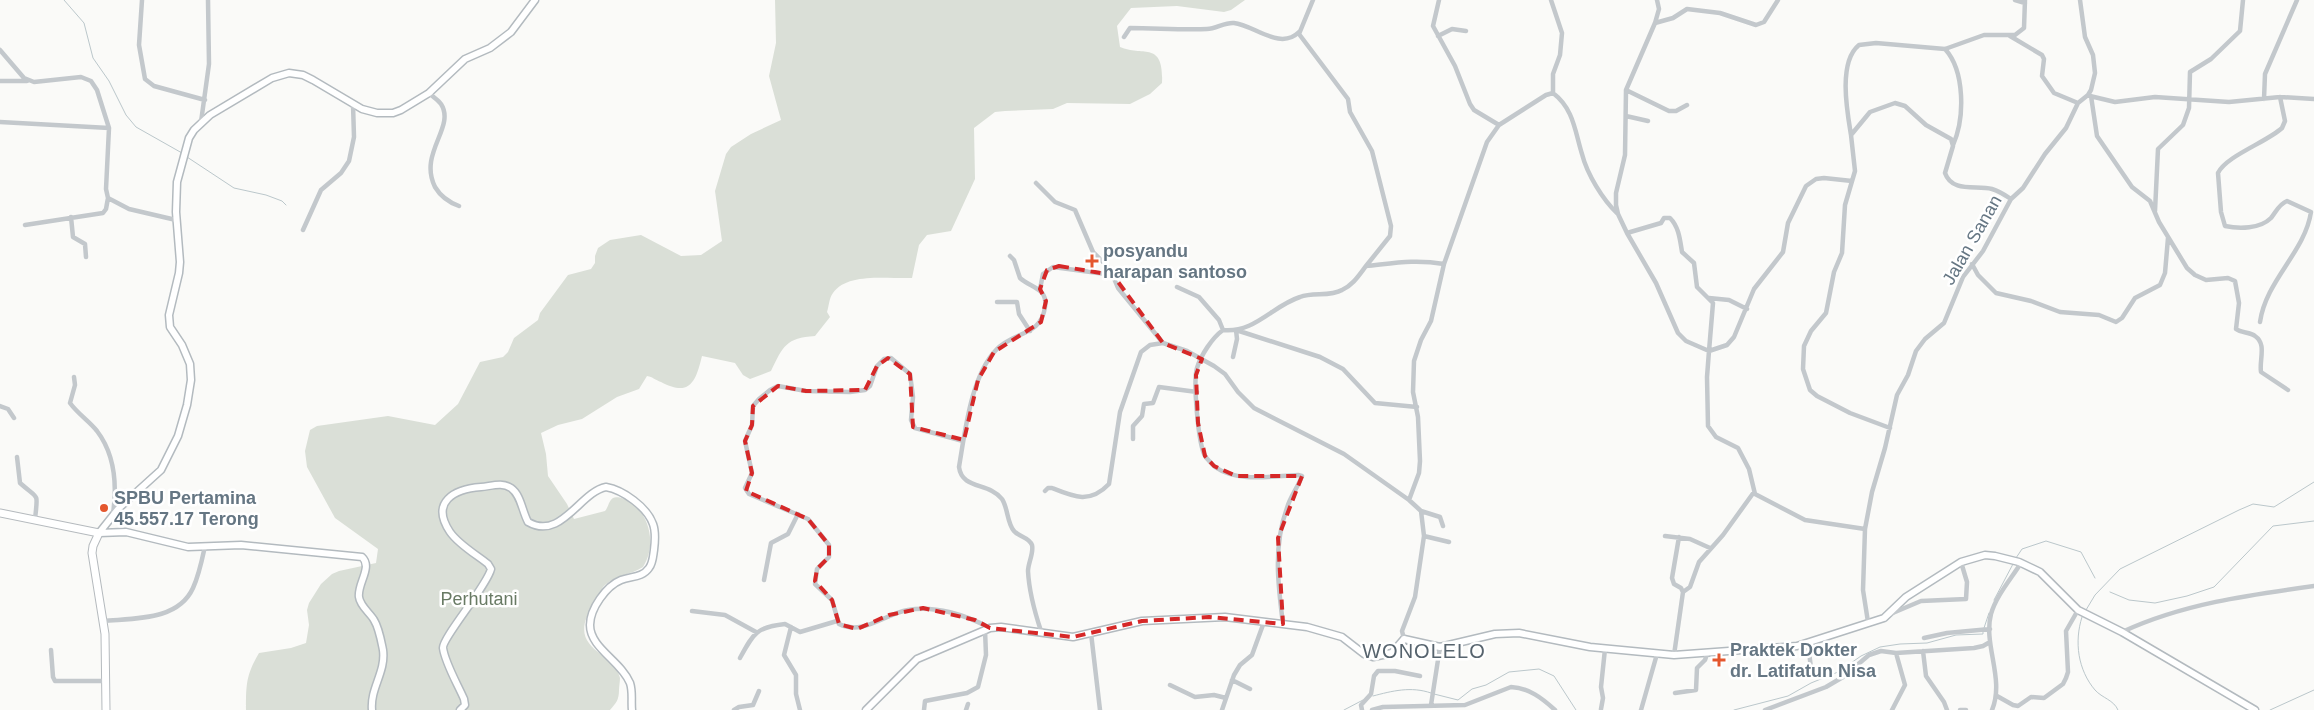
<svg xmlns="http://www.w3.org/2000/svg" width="2314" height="710" viewBox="0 0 2314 710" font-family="Helvetica,sans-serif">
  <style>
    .green { fill: #dadfd7 }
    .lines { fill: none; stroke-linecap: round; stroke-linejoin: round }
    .stream { stroke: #bbc7cb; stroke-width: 1 }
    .secondary-casing { stroke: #b3babf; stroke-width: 9 }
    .primary-casing { stroke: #b5babe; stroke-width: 9 }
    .street { stroke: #c3c8cc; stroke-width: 4.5 }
    .secondary { stroke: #fff; stroke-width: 6 }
    .primary { stroke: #fff; stroke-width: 7 }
    .marked { fill: none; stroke: #d62828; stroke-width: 4; stroke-dasharray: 10 6; stroke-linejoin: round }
    .poi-dot { fill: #e4572e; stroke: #fff; stroke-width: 2 }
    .labels { text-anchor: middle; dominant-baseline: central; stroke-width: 5; stroke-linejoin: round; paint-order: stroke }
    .street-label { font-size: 18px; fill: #657683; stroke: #fff }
    .poi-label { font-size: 18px; font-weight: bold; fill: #657683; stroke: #fff; text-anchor: start }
    .park-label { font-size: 18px; fill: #687a64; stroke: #fff }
    .quarter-label { font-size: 20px; letter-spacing: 1px; fill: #57646e; stroke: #fff }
  </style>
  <rect width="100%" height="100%" fill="#fafaf8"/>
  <path class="green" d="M775,0h470l-14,10 -7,2 -47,-6 -46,2 -14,18 3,21c23,10 44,-7 42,36l-12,11 -20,10 -63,-1 -14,6 -48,2 -10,1 -21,16 1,51 -24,52 -24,4 -8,10 -7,33c-23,1 -65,-6 -79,15 -4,5 -4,13 -6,19l3,5 -15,19c-29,2 -32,10 -44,35l-21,8 -7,-4 -8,-12 -33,-7c-6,24 -11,42 -41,26 -6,-2 -8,-5 -14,-6l-8,13 -22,8 -35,22 -24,6 -17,8 5,21 2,22 19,28 7,15 31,-8c3,-3 4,-11 8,-13 4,-2 12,1 15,3 22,12 29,44 15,66 -12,8 -26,7 -38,18 -5,4 -5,11 -9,16 -35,49 18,49 24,77 0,3 -1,9 -1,12 0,10 -3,13 -9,20h-364c0,-25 0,-35 13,-57l32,-5 15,-5 3,-18 -2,-15 2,-7 12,-19 11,-10 7,-3 37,-8 2,-14 -43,-31 -28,-51 -2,-16 5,-21 7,-4 71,-10 47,9 23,-21 22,-42 23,-5 5,-5 6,-14 24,-18 2,-7 28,-38 23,-6 4,-6v-7l3,-8 12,-8 31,-5 40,21 20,-1 21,-14 -7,-50 11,-37 5,-7 20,-13 30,-14 -12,-44 7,-33z"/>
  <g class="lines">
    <path class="stream" d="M64,0l20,23 9,35 16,23 17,34 10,12 46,26
      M187,157l47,31 32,7 16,6 4,4
      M2016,558l6,-9 24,-8 35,11 14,26
      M2110,592l19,8 26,3 32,-7 27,-9 59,-61 41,-5
      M1994,600l19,-36
      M2086,610l9,-15 25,-26 119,-59 14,-6 21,3 40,-25
      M2082,617c-8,25 -4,53 13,73 7,8 19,10 23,20
      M1984,628l5,-15
      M1434,694l24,6 14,-11 14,-4 23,-13 30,-3 15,7 22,34
      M1373,696c19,-5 38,-10 58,-3
      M1344,710l19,-10
      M1734,710l54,-14 23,-13 27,-11 23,-16 19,-9 20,-3 27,-1 29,-8 27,-1v-2
      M2270,710l44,-20"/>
    <g class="secondary-casing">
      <path id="secondary" d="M99,533l20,-25 42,-38 17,-34 9,-31 4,-25 -1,-16 -8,-19 -12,-18 -1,-12 10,-42 1,-11 -4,-50 1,-30 12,-44 5,-8 16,-15 62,-37 17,-5 14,2 10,5 49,29 15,4h16l8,-3 28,-17 36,-34 25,-11 21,-16 24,-32
        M99,533l27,-1 62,15 53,-2 121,12c11,10 -5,27 -3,40 1,9 11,16 15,23 5,8 7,20 9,30 3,22 -13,38 -11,60
        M460,710l5,-5 -1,-6c-6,-14 -19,-36 -21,-51 -1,-10 44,-62 48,-79l-3,-5c-11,-9 -29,-19 -38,-32 -20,-30 4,-43 31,-45 11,-1 21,-5 30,1 10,7 11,23 17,34 33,19 52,-30 78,-35 17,3 41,20 47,37 3,8 2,18 1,26 -1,6 -1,13 -5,18 -7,10 -18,8 -28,12 -15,6 -31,29 -31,45 0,23 31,36 40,58 3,9 1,18 2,27
        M866,710l51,-51 73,-31 11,-1 72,10 69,-16 83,-4 82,10 35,10 22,17 9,3 19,-4 12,-14 36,8 55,-13 24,-1 71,14 84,8 123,-9 87,-28 22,-21 55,-35 24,-7 10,1 24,6 21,10 38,38 44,22 133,78"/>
    </g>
    <g class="primary-casing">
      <path id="primary" d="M0,513l99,20 -6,13 -1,7 13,81 1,76"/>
    </g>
    <path class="street" d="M142,0l-3,45 6,34 9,7 51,14
      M1313,0l-14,34 49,65 2,13 22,39 19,75 -1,10 -24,30
      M1439,0l-6,26 22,40 15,38 4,6 25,15
      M1551,0l11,33 -2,22 -7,19v19c21,16 22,39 29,61 5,20 21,46 35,59
      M1657,0l2,9 -4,14 -29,67 -1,65 -9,38v12l2,9 9,19 29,50 22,50 8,8 23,10 -2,26 1,49 8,11 22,11 11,21 6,25 50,26 60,9
      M2015,0l10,3
      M1655,23l18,-5 14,-9 33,4 36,12 8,-3 14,-22
      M1438,36l14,-7 14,2
      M2010,36l32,19 2,4 -2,17 12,17 24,10
      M1124,37l6,-9c25,0 52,2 77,1 9,0 18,-7 27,-6 20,2 46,28 65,9
      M1945,49c20,22 20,69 8,96
      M0,50l24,28 10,4 47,-5 10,4 6,9 12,38
      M0,81h27
      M1626,90l43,21h7l11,-6
      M429,93c4,4 9,7 12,11 15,23 -23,49 -6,83 6,10 13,15 24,19
      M2090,96l25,6 40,-5 74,5 51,-5 34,2
      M2091,96l6,40 35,51 18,14 9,21 28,46 8,7 11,5 22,-2 7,3 4,22 -3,26c5,4 14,3 19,7 12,8 4,24 6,36l27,18
      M2264,99l1,-25 32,-74
      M1626,116l22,5
      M0,122l109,6 -3,61 2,9 21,11 47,11
      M201,122l8,-58 -1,-64
      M1851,135c-4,-24 -13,-73 8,-90l17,-2 69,6 39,-14h31l9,-7 1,-28
      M1036,183l19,19 20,8 18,42 17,17 8,19 45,55
      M2155,211l3,-62 25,-24 6,-17 1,-36 21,-13 29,-28 3,-31
      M71,217l2,20 12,7 1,13
      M25,225l78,-12 3,-4 2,-11
      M303,230l18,-40 20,-17 8,-12 5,-24 -1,-33
      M1627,233l34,-10 3,-5h6c9,9 10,22 12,34l12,11 3,24 16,16 -4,48 18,-6 7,-8 20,-48 29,-37 5,-29 18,-37 10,-7 8,-1 28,3
      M1010,256l4,4 6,18c11,10 28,10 25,29 -4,30 -32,24 -49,43 -25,26 -31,82 -37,117 3,23 30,15 43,32 6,9 5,24 12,32 5,6 15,6 18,14 2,8 -4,18 -4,26 1,20 7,42 13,60
      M1972,264l6,11 18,18 35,8 29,11 39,3 17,7 6,-4 13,-20 25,-13 5,-12 3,-35
      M1177,287l22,10 20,23 4,10
      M1040,289l3,-15 10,-7 60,8
      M1709,298l20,2 18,9
      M997,302h20l2,12 11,17
      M2260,322c6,-42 45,-70 51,-110l-24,-11c-8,3 -11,11 -16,17 -11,11 -32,11 -46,8l-4,-14 -3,-39c8,-17 49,-31 64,-45l3,-7 -5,-24
      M1233,357l4,-18 -1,-9 84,27 23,12 32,34 42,4
      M74,377l1,8 -5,18c8,11 19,18 27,28 19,25 20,55 16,83
      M0,406l8,3 6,9
      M1890,428l-40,-15 -33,-17 -7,-6 -7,-21 1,-23 7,-15 15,-18 8,-41 8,-19 3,-48 10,-34 -4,-36 19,-23 25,-9 10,3 21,19 25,14 2,7 -8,27c7,20 31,12 47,16 7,2 13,6 19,10
      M1133,439v-13l9,-10 2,-12 9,-1 6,-16 38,5
      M963,441l-48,-13 -4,-8 2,-23 -3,-23 -19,-16 -7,1 -7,7 -7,20 -5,4 -15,2 -44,-1 -28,-5 -8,4 -11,9 -6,7 -1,19 -7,16 7,32 -7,15 4,6 59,25 21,26v12l-12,12 -2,15 17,16 7,24c24,12 45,-10 69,-14 27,-5 58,5 82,18
      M17,457l3,26c19,17 18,8 15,36
      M1045,491l3,-3h4c22,9 38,16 57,-4l11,-72 21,-60 9,-7 13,-2 24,8 27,15 11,8 13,18 16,16 90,46 65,46
      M1421,511l19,6 3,9
      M1424,536l25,6
      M1665,536l25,3 20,9
      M764,580l7,-37 17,-9 10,-20
      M1683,592l7,-5 9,-25 24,-27 31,-43
      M692,611l33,4 31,17
      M1888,615l33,-14 45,-2 1,-17 -6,-20
      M103,621c31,-3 75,0 90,-33 6,-13 9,-28 12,-42
      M1868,622l-5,-32 2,-61 7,-37 13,-44 12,-53 11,-20 8,-24 9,-12 19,-16 19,-46 20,-26 28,-52 12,-11 22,-34 21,-26 12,-25 10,-8 3,-5 4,-17 -2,-18 -8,-18 -5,-37
      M1283,624c-5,-39 -10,-78 4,-116 3,-11 11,-21 15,-32l-4,-1c-26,1 -60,8 -83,-8 -3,-3 -8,-8 -10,-11 -7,-13 -12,-75 -8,-88 4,-13 15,-30 26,-38 32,3 49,-24 77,-33 13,-5 30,0 42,-7 11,-5 17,-15 24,-24 29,-3 49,-7 78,-2
      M791,627l-7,28 12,20v19l4,16
      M2122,632c60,-28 126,-37 192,-46
      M1091,633l9,77
      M1924,638l23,-5 43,-4
      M1404,639l-2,-8 13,-34 9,-61 -3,-25 -12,-11 10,-27 1,-12 -2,-44 -5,-25 1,-31 7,-21 10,-19 13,-57 43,-122 12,-17 47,-30 7,-2
      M1808,644l3,24
      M51,650l2,27 2,4h51
      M1923,651l3,25 18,26 3,8
      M1674,655l9,-63 -2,-4 -7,-4 -2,-6 7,-41
      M740,658c13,-24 16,-31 45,-34l15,8 37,-11
      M1232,680l18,9
      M1170,685l25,12 19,-2 12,3
      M1675,693l21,-3 1,-22 8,-8 2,-6
      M1997,696l16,9 5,1 13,-9 13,1 19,-14 3,-6 2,-6 -2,-41 12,-21
      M1431,705l9,-58
      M1601,709l2,-11 -2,-11 4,-38
      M734,710l5,-3 14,-2 6,-14
      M924,710l1,-9 42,-8 11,-6 8,-32 -1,-25
      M966,710l2,-6
      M1222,710l12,-35 6,-10 12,-10 12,-33
      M1362,710l-1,-5 10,-11 3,-18 4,-5h17l25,5
      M1372,710l11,-3 82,-2 46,-18c18,1 31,11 44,23
      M1641,710l16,-56
      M1765,710l61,-23 17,-10 26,-22 12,-4 15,2 78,-5 9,-2 7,-4
      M1892,710l13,-25 -9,-32
      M1960,710h6
      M1992,710c13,-31 -9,-65 -1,-96 5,-18 20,-35 30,-51"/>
    <use href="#secondary" class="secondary"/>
    <use href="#primary" class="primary"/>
  </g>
  <path class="marked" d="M1059,266l54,9 50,68 39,16 -6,16 2,48 7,33 9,10 22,10h66l-24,62 5,86 -74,-7 -67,4 -69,16 -83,-9 -15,-8 -52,-12 -34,7 -32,14 -18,-5 -7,-24 -17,-19 2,-12 12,-12v-12l-21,-26 -62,-28 6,-18 -7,-32 7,-16 1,-19 25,-20 28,5 59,-1 12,-24 11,-8 22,16 3,53 51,13 14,-60 16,-28 47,-30 5,-21 -6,-12 7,-19z"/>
  <g class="poi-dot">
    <path d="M1089.5 253.5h5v5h5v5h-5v5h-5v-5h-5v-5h5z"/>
    <circle cx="104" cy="508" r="5"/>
    <path d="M1716.5 652.5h5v5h5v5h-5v5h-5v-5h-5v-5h5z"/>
  </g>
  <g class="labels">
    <g class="street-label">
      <text transform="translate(1972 240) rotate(-60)">Jalan Sanan</text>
    </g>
    <g class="poi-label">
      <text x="1103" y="251">posyandu<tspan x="1103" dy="21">harapan santoso</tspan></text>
      <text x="114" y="498">SPBU Pertamina<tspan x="114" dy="21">45.557.17 Terong</tspan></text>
      <text x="1730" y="650">Praktek Dokter<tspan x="1730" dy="21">dr. Latifatun Nisa</tspan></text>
    </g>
    <g class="park-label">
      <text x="479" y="599">Perhutani</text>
    </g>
    <g class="quarter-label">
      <text x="1424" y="651">WONOLELO</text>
    </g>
  </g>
</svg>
